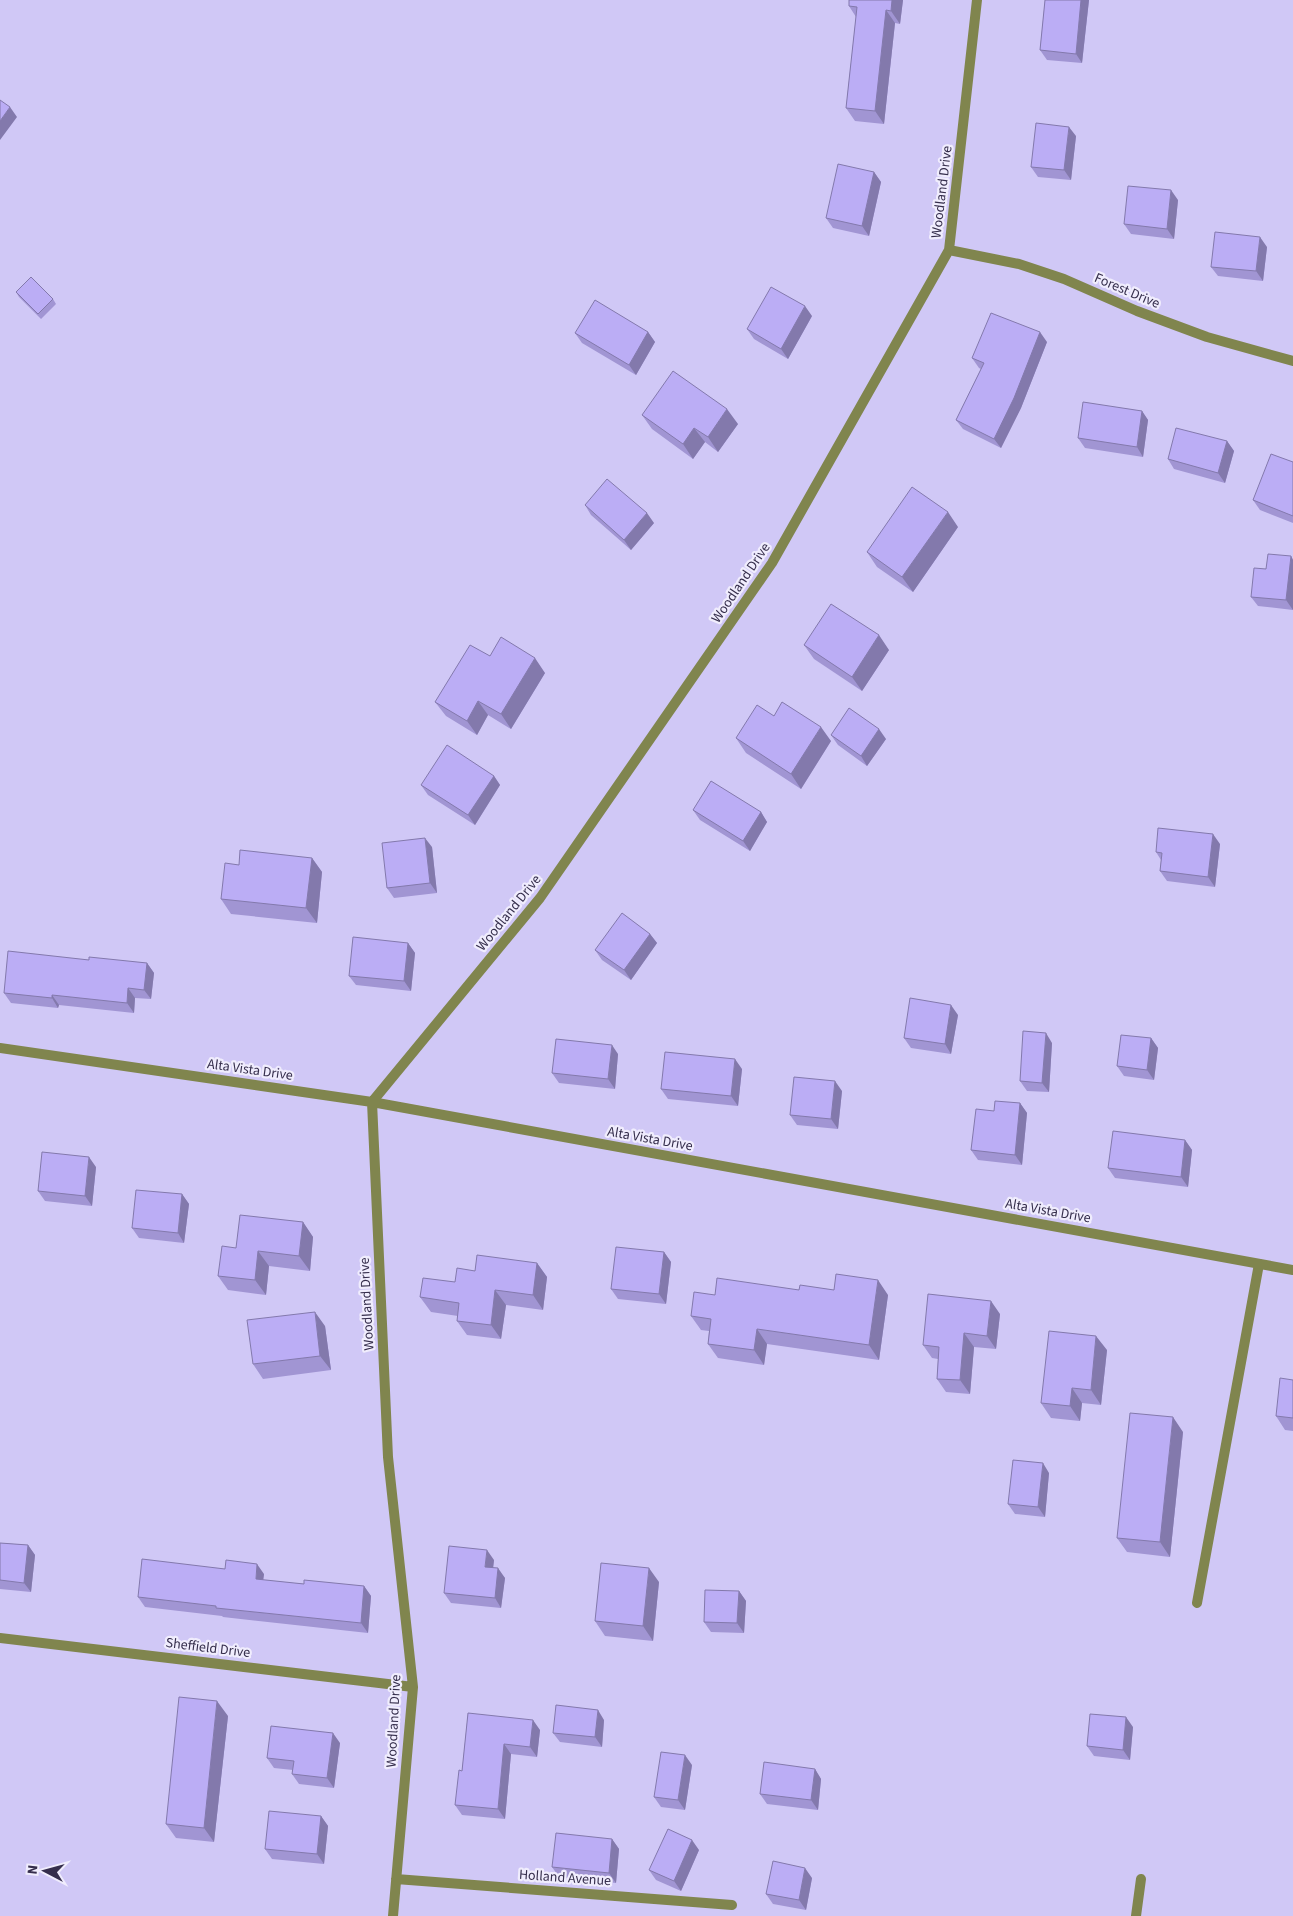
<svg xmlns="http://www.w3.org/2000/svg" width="1293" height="1916" viewBox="0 0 1293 1916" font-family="'Source Sans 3',sans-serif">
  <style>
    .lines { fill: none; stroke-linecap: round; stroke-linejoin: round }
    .service { stroke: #80854e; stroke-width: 10 }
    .minor { stroke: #80854e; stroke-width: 10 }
    .wall { fill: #a195d3 }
    .shaded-wall { fill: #8379ac }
    .building { fill: #bbadf5; stroke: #8379ac }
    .labels { text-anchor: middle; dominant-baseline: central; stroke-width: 4.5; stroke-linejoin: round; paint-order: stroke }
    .street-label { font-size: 14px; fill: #352e4c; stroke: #f0edfd }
  </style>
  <rect width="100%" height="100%" fill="#d0c8f6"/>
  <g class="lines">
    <path class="service" d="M1197,1603l62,-339
      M1136,1916l5,-37"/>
    <path class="minor" d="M949,250l70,14 45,15 73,32 70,26 86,24
      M0,1048l372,54 921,168
      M0,1638l413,49
      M396,1879l336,26
      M393,1916l20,-229 -25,-230 -16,-355 168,-204 232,-335 177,-313 28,-250"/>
  </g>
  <path class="wall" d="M903,0l-3,24 -5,-1 -11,101 -29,-3 -9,-13 10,-91 -7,-11z
    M1045,0h44l-7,63 -35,-3 -7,-10z
    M1076,136l-5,44 -33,-3 -7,-10z
    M874,172l7,10 -12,54 -36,-8 -7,-10z
    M1178,200l-4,39 -43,-5 -7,-10z
    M1267,247l-4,34 -45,-5 -7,-9z
    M16,292l37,7 3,5 -15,15 -22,-22z
    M812,316l-24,43 -34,-20 -7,-10z
    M648,332l7,10 -19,33 -54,-32 -7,-10z
    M1047,342l-26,66 -20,40 -38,-19 -7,-9 25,-51 -2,-1 -7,-10z
    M1142,411l6,9 -5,37 -58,-9 -7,-10z
    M642,415l96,9 -20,28 -13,-10 -12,17 -41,-30z
    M1227,441l7,10 -9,32 -51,-14 -6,-10z
    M1293,462v61l-33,-13 -7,-10z
    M585,505l69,18 -23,27 -40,-35z
    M958,527l-45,65 -36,-25 -10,-15z
    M1291,556l2,4v50l-35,-4 -7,-9 15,-28z
    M804,645l85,5 -27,41 -48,-32z
    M490,656l55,17 -34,56 -23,-14 -11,20 -31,-19 -11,-14z
    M774,716l57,25 -30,48 -55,-36 -10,-15z
    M831,735l55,4 -19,27 -29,-21z
    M494,776l6,9 -25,40 -47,-30 -7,-10z
    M693,810l68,2 6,10 -17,29 -50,-31z
    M1220,844l-5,43 -48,-6 -7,-10 1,-11 -5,-8z
    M432,847l5,46 -43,5 -7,-10z
    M312,858l10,14 -5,51 -86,-9 -10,-15 18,-34z
    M650,934l7,9 -26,37 -29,-20 -7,-10z
    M408,943l7,10 -4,38 -55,-6 -7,-9z
    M89,960l58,3 7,10 -3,26 -16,-1 -1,15 -75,-8 -1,3 -47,-5 -7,-10z
    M958,1015l-7,39 -40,-6 -7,-10z
    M1151,1038l7,10 -4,32 -30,-4 -7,-10z
    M1052,1043l-3,49 -22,-1 -7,-10z
    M618,1054l-3,35 -56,-6 -7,-10z
    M742,1069l-4,37 -70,-7 -7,-10z
    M842,1091l-4,38 -41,-4 -7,-10z
    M1020,1103l7,10 -5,52 -44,-5 -7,-10 23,-39z
    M1185,1140l7,10 -4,37 -73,-9 -7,-10z
    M96,1167l-4,39 -47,-5 -7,-10z
    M182,1194l7,10 -5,39 -45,-5 -7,-10z
    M303,1222l10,15 -3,34 -41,-5 -3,29 -38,-5 -10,-14 18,-28z
    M664,1252l7,10 -5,42 -48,-5 -7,-10z
    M537,1263l10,14 -4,33 -37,-5 -5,34 -34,-4 -10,-14 1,-5 -27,-4 -11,-15 35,-15 20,-11z
    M799,1290h35l54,5 -9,65 -112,-16 -3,21 -46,-7 -10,-14 1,-13 -8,-1 -10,-14 24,-21z
    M1000,1314l-4,35 -22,-2 -4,47 -24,-2 -9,-13 1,-20 -6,-1 -9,-13z
    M325,1326l6,44 -68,9 -10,-15z
    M1107,1350l-6,55 -19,-2 -2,18 -29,-3 -10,-15z
    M1293,1380v51l-8,-1 -9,-14z
    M1183,1432l-13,125 -43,-5 -10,-14z
    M1049,1473l-4,44 -30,-3 -7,-10z
    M0,1543l28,2 7,10 -4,37 -31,-3z
    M494,1560l-1,8 12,10 -4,30 -50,-5 -7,-10z
    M264,1574l-1,6 41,4 60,2 7,10 -3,37 -145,-16 -1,-1 -77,-9 -7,-10z
    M659,1582l-6,59 -48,-5 -10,-15z
    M739,1591l7,10 -2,32 -33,-1 -7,-10z
    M468,1713l72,17 -3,27 -26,-3 -6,65 -43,-4 -7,-10 7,-34z
    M228,1716l-14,126 -38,-4 -10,-14z
    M604,1720l-2,27 -42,-5 -7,-9z
    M1133,1727l-3,33 -36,-4 -7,-10z
    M340,1743l-6,45 -35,-4 -7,-10 1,-4 -19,-2 -7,-10z
    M692,1765l-7,45 -24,-3 -7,-10z
    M815,1769l6,10 -3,31 -51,-6 -7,-10z
    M321,1816l7,10 -4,38 -52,-5 -7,-10z
    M612,1839l7,10 -3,34 -57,-6 -7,-10z
    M699,1850l-18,41 -25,-11 -7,-10z
    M812,1878l-6,32 -33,-6 -7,-10z"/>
  <path class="shaded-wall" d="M892,0h11l-3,24 -9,-13z
    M1081,0h8l-7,63 -6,-9z
    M886,10l9,13 -11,101 -9,-13z
    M10,107l7,10 -17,23v-19z
    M1069,127l7,9 -5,44 -7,-10z
    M874,172l7,10 -12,54 -7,-10z
    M1171,190l7,10 -4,39 -7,-10z
    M1260,237l7,10 -4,34 -7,-10z
    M805,306l7,10 -24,43 -7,-10z
    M648,332l7,10 -19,33 -7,-10z
    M1040,332l7,10 -26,66 -20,40 -7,-9z
    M727,409l11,15 -20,28 -10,-15z
    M1142,411l6,9 -5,37 -6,-10z
    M694,428l11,14 -12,17 -10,-15z
    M1227,441l7,10 -9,32 -7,-10z
    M948,512l10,15 -45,65 -11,-15z
    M647,513l7,10 -23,27 -7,-10z
    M1291,556l2,4v50l-7,-10z
    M879,635l10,15 -27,41 -10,-14z
    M535,658l10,15 -34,56 -10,-15z
    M478,701l10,14 -11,20 -10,-14z
    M821,727l10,14 -30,48 -10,-15z
    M879,729l7,10 -19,27 -6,-10z
    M494,776l6,9 -25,40 -7,-10z
    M761,812l6,10 -17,29 -7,-10z
    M1213,834l7,10 -5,43 -7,-10z
    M425,838l7,9 5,46 -7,-10z
    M312,858l10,14 -5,51 -11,-15z
    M650,934l7,9 -26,37 -7,-10z
    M408,943l7,10 -4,38 -7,-10z
    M147,963l7,10 -3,26 -7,-9z
    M128,988l7,10 -1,15 -7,-10z
    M52,995l7,10 -1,3 -6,-10z
    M951,1005l7,10 -7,39 -6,-10z
    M1046,1033l6,10 -3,49 -7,-9z
    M1151,1038l7,10 -4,32 -7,-10z
    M612,1045l6,9 -3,35 -7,-10z
    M735,1059l7,10 -4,37 -7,-10z
    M835,1081l7,10 -4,38 -7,-10z
    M1020,1103l7,10 -5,52 -7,-10z
    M1185,1140l7,10 -4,37 -7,-10z
    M89,1157l7,10 -4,39 -7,-10z
    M182,1194l7,10 -5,39 -6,-10z
    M303,1222l10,15 -3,34 -11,-15z
    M258,1251l11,15 -3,29 -11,-15z
    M664,1252l7,10 -5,42 -7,-10z
    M537,1263l10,14 -4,33 -10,-15z
    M878,1280l10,15 -9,65 -10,-15z
    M495,1290l11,15 -5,34 -10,-14z
    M991,1301l9,13 -4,35 -9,-13z
    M315,1312l10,14 6,44 -11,-14z
    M757,1329l10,15 -3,21 -10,-15z
    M964,1333l10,14 -4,47 -10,-14z
    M1096,1336l11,14 -6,55 -10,-15z
    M1072,1388l10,15 -2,18 -10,-15z
    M1173,1417l10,15 -13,125 -10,-15z
    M1043,1463l6,10 -4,44 -7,-10z
    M28,1545l7,10 -4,37 -7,-9z
    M487,1550l7,10 -2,17 -7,-10z
    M257,1564l7,10 -2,15 -6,-10z
    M498,1568l7,10 -4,30 -6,-10z
    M649,1568l10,14 -6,59 -10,-15z
    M364,1586l7,10 -3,37 -7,-10z
    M739,1591l7,10 -2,32 -7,-10z
    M217,1701l11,15 -14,126 -10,-14z
    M598,1710l6,10 -2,27 -7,-10z
    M1126,1717l7,10 -3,33 -7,-10z
    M533,1720l7,10 -3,27 -7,-10z
    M333,1733l7,10 -6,45 -7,-10z
    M504,1744l7,10 -6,65 -7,-10z
    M685,1755l7,10 -7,45 -7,-10z
    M815,1769l6,10 -3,31 -7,-10z
    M321,1816l7,10 -4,38 -7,-10z
    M612,1839l7,10 -3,34 -7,-10z
    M692,1840l7,10 -18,41 -7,-10z
    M805,1868l7,10 -6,32 -7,-10z"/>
  <path class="building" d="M849,0h43l-1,11 -5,-1 -11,101 -29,-3 11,-101 -8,-1z
    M1045,0h36l-5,54 -36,-4z
    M0,100l10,7 -10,14z
    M1036,123l33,4 -5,43 -33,-3z
    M838,164l36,8 -12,54 -36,-8z
    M1128,186l43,4 -4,39 -43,-5z
    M1215,232l45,5 -4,34 -45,-4z
    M31,277l22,22 -15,15 -22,-22z
    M771,287l34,19 -24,43 -34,-20z
    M595,300l53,32 -19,33 -54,-32z
    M991,313l49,19 -26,66 -20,41 -38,-19 28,-57 -12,-5z
    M673,371l54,38 -19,28 -14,-9 -11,16 -41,-29z
    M1083,402l59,9 -5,36 -59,-9z
    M1176,428l51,13 -9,32 -50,-14z
    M1271,454l22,8v54l-40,-16z
    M607,479l40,34 -23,27 -39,-35z
    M912,487l36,25 -46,65 -35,-25z
    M1268,554l23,2 -5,44 -35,-3 3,-29 12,1z
    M831,604l48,31 -27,42 -48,-32z
    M501,637l34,21 -34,56 -23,-13 -11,20 -32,-19 35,-57 20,11z
    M782,702l39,25 -30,47 -55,-36 21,-33 17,11z
    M849,708l30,21 -18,27 -30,-21z
    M447,745l47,31 -26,39 -47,-30z
    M711,781l50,31 -18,29 -50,-31z
    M1158,828l55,6 -5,43 -48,-6 2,-18 -6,-1z
    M425,838l5,45 -43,5 -5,-45z
    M240,850l72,8 -6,50 -85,-9 4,-36 14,2z
    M622,913l28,21 -26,36 -29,-20z
    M353,937l55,6 -4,38 -55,-5z
    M8,951l81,9v-3l58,6 -3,27 -16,-2 -1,15 -75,-8v3l-48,-5z
    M910,998l41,7 -6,39 -41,-6z
    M1023,1031l23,2 -4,50 -22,-2z
    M1121,1035l30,3 -4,32 -30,-4z
    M556,1039l56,6 -4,34 -56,-6z
    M665,1052l70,7 -4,37 -70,-7z
    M794,1077l41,4 -4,38 -41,-4z
    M995,1101l25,2 -5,52 -44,-5 5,-41 18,2z
    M1113,1131l72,9 -4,37 -73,-9z
    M42,1152l47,5 -4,39 -47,-5z
    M136,1190l46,4 -4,39 -46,-5z
    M240,1215l63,7 -4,34 -41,-5 -3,29 -37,-4 4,-30 14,2z
    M616,1247l48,5 -5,42 -48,-5z
    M477,1255l60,8 -4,32 -38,-5 -4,35 -34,-4 2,-18 -39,-6 3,-19 32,4 2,-14 18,3z
    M836,1274l42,6 -9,65 -112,-16 -3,21 -46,-6 3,-25 -20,-3 3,-24 21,3 2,-17 82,12 1,-5 34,5z
    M928,1294l63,7 -4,35 -23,-3 -4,47 -23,-1 2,-32 -16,-2z
    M315,1312l5,44 -67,8 -6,-44z
    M1049,1331l47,5 -5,54 -19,-2 -2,18 -29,-3z
    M1280,1378l13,2v38l-17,-2z
    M1130,1413l43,4 -13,125 -43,-4z
    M1013,1460l30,3 -5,44 -30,-3z
    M0,1543l28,2 -4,38 -24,-3z
    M449,1546l38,4 -2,17 13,1 -3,30 -51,-5z
    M142,1559l83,10 1,-9 31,4 -1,15 48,5v-4l60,6 -3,37 -145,-15v-2l-78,-9z
    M601,1563l48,5 -6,58 -48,-5z
    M705,1590l34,1 -2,32 -33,-1z
    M179,1697l38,4 -13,127 -38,-4z
    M556,1705l42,5 -3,27 -42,-4z
    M468,1713l65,7 -3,27 -26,-3 -6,65 -43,-4 4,-35 3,1z
    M1090,1714l36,3 -3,33 -36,-4z
    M271,1726l62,7 -6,45 -35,-4 2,-13 -27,-3z
    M661,1752l24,3 -7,45 -24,-3z
    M764,1762l51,7 -4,31 -51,-6z
    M269,1811l52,5 -4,38 -52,-5z
    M668,1829l24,11 -18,41 -25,-11z
    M556,1833l56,6 -3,34 -57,-6z
    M773,1861l32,7 -6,32 -33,-6z"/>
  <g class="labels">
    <g class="street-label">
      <text transform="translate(942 192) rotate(-83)">Woodland Drive</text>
      <text transform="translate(1127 291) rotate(23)">Forest Drive</text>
      <text transform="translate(741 583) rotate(-56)">Woodland Drive</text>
      <text transform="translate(509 913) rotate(-51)">Woodland Drive</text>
      <text transform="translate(250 1070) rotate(8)">Alta Vista Drive</text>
      <text transform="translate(650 1139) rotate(10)">Alta Vista Drive</text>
      <text transform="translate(1048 1211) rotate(10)">Alta Vista Drive</text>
      <text transform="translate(367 1304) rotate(-93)">Woodland Drive</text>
      <text transform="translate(208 1648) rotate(7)">Sheffield Drive</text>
      <text transform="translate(394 1721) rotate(-87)">Woodland Drive</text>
      <text transform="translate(565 1878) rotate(4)">Holland Avenue</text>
    </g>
  </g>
  <g transform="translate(45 1871) rotate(276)" stroke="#f0edfd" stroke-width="4" paint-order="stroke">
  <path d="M0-4L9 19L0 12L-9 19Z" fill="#352e4c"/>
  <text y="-8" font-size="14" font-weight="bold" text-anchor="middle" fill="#352e4c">N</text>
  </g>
</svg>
